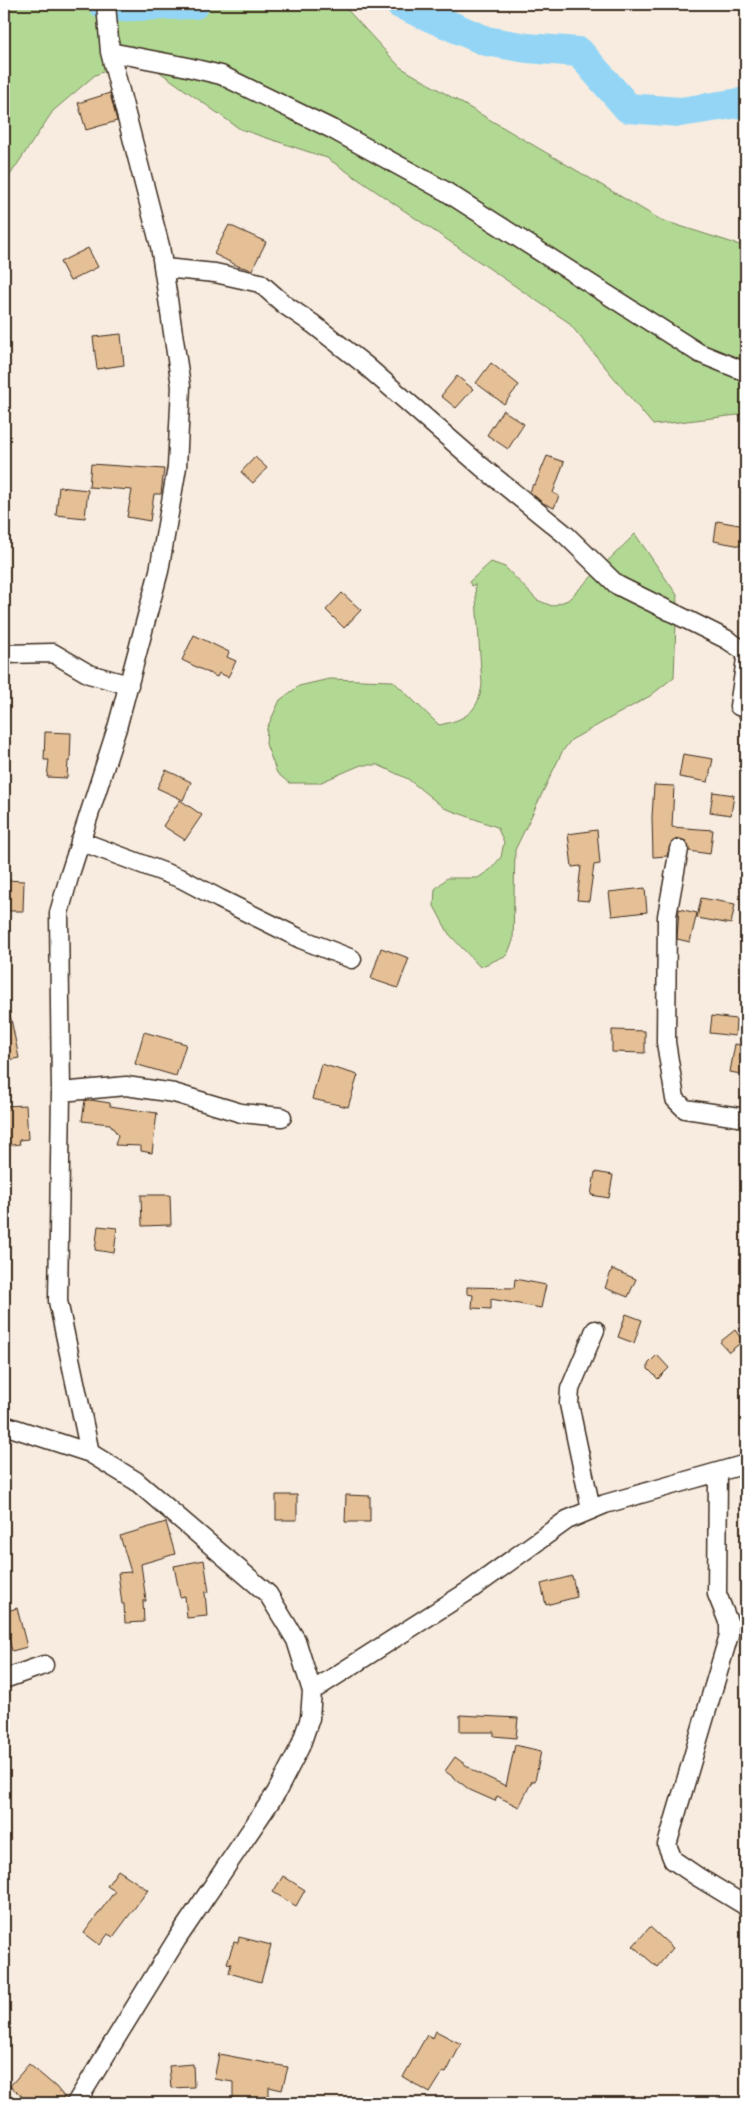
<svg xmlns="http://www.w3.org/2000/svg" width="750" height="2107" viewBox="0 0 750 2107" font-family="Kalam,sans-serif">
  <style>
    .green { fill: #b2d994; stroke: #768259 }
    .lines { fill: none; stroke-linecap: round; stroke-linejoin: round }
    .river { stroke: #94d5f6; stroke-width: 30 }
    .building { fill: #e5bf95; stroke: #3b2a1e }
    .minor-casing { stroke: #3b2a1e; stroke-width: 21 }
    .minor { stroke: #fff; stroke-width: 18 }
  </style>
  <rect width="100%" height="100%" fill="#f7ecdf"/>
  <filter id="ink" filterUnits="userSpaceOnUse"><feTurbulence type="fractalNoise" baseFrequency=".02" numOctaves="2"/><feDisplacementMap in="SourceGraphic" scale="10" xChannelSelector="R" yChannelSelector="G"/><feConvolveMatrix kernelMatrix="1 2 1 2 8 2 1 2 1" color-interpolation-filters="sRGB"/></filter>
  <g filter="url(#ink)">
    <path class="green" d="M4,4h338l58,63 261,153 85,27v167l-93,11 -85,-103 -241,-164 -87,-29 -100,-71 -45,17 -42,36 -49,73z
      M635,534l42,61 -3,82 -24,19 -79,44 -9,12 -47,98 -2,91 -6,14 -27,12 -31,-33 -15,-28 1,-17 12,-11h31l13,-9 10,-12 3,-15 -7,-15 -53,-19 -36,-29 -30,-14h-17l-42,18h-30l-12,-10 -11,-29 1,-16 13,-28 19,-14 30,-7 64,2 46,44c26,-5 40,-13 43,-41l-7,-100 -3,2 -3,-4 22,-20 14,5 32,33 15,6 16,-6z"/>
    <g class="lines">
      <path class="river" d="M103,4l4,3 88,-3
        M400,4l86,37 41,7 52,4 49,56 52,4 66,-10"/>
    </g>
    <path class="building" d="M110,93l7,28 -31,9 -8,-27z
      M229,225l37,17 -14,28 -14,-4 -24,-12z
      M88,248l10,19 -28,14 -10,-19z
      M121,334l3,31 -27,4 -4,-32z
      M491,363l28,22 -15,19 -28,-21z
      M457,376l16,13 -17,19 -15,-12z
      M503,410l21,14 -16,25 -21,-14z
      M547,456l17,6 -11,31 6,3 -5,12 -11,-5 -13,-11 3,-8 2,1z
      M255,457l12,11 -14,15 -12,-11z
      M91,464l73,5 -3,25h-7l-4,27 -23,-4 5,-27 -43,-3z
      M59,487l29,3 -3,28 -29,-3z
      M717,521l28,5 -4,20 -27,-5z
      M342,593l19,17 -17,18 -18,-18z
      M194,635l35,17 -2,5 9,4 -8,16 -9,-4 -2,4 -35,-17z
      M45,732l26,1 -1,28h-2l-1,17 -20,-1 2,-17h-5z
      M683,754l30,5 -5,23 -29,-5z
      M166,770l25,12 -8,18 -26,-12z
      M654,785l20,1 -2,41 41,3 -3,24 -21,-3 -3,-10 -6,-2 -9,4 -4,13 -14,1 -1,-40z
      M713,792l21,3 -3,20 -21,-3z
      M180,800l22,15 -17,25 -22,-14z
      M597,830l3,34 -6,1 -5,36 -12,-1 4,-34 -9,1 -4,-33z
      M4,880l20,1 -1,30h-19z
      M645,888l2,24 -35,4 -3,-24z
      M701,898l34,6 -4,20 -34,-6z
      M679,909l18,4 -7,29 -13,-3z
      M381,948l28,10 -11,30 -27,-9z
      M10,1014l9,44 -15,3v-46z
      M712,1016l24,3 -1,17 -25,-3z
      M612,1030l33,1v22l-33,-1z
      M144,1032l42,12 -10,32 -41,-12z
      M735,1044l11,2v29l-16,-3z
      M321,1064l37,11 -10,32 -36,-8z
      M85,1100h6l19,3v3l47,7 -5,40 -11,-2v-5l-26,-1 3,-10 -8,-11 -28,-3z
      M26,1105l2,34 -9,1 1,4 -16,2v-40z
      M595,1172l18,3 -4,23 -18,-3z
      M141,1195h29l1,30 -29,1z
      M98,1226l19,2 -3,25 -19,-3z
      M612,1269l24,10 -8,18 -23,-9z
      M515,1279l31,6 -5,23 -50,-9v10l-19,-1 1,-13 -6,-1v-7l47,1z
      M626,1314l16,6 -8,23 -16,-6z
      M735,1330l8,11 -14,11 -9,-10z
      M657,1355l12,13 -11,11 -10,-10v-5z
      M276,1495h21v25h-21z
      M346,1495l24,1v26h-25z
      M166,1522l9,32 -34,10 5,37h-3l1,21 -19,1 -1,-19h-2l-4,-31 13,-1 -11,-36z
      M204,1560l5,32h-4l2,24 -20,2 -2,-22 -5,1 -6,-31z
      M572,1576l5,21 -31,8 -5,-21z
      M17,1608l10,39 -15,4 -8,-31v-8z
      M460,1715l58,3 -2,20 -22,-2v-4h-34z
      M515,1745l26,6 -6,30h-3l-13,26 -22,-11 -2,5 -25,-11 -25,-19 10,-14 19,14 32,15z
      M118,1870l30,20 -35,47 -5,-3 -8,11 -16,-12 31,-42 -8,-5z
      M283,1876l22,14 -9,16 -23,-14z
      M650,1927l23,21 -16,19 -24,-21z
      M239,1937l32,8 -10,37 -32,-9 2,-9 -4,-1 7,-21 4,1z
      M436,2031l25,13 -15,29 -3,-1 -13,21 -27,-16 24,-42 6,3z
      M219,2054l69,13 -6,23 -13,-3v16h-36v-21l-19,-3z
      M29,2064l27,23 10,12 -1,4h-35l-20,-17z
      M193,2064l1,23 -23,1 -2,-22z"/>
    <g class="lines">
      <g class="minor-casing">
        <path id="minor" d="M110,52l73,14 38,9 111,54 113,62 254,162 47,19
          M164,268l51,5 45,10 25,22 28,19 51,40 118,103 84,68 51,50 109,54 20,13
          M4,654l49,-1 36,21 40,11
          M746,659l-7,47 7,3
          M80,841l102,38 38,20 81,40 51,20
          M679,849l-12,67 -1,126 9,57 10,10 61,9
          M61,1092l65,-6 48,7 67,20 41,4
          M4,1425l86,28 46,28 132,113 28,46 16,51 -2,27 -10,29 -24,46 -99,146 -101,164
          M90,1453l-32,-152 3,-209 -2,-179 10,-36 48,-149 42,-157 18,-104 4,-81 -21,-140 -50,-194 -4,-48
          M718,1472l-1,122 12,30v11l-62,210 6,15 25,17 48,29
          M591,1509l-22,-105 1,-15 25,-59
          M4,1679l40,-14
          M312,1691l158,-101 97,-70 38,-16 141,-40"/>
      </g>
      <use href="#minor" class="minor"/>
    </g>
  </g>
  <rect width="750" height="2107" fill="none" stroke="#fff" stroke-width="20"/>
  <rect x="10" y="10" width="730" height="2087" fill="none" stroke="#3b2a1e" stroke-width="2" filter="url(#ink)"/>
</svg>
